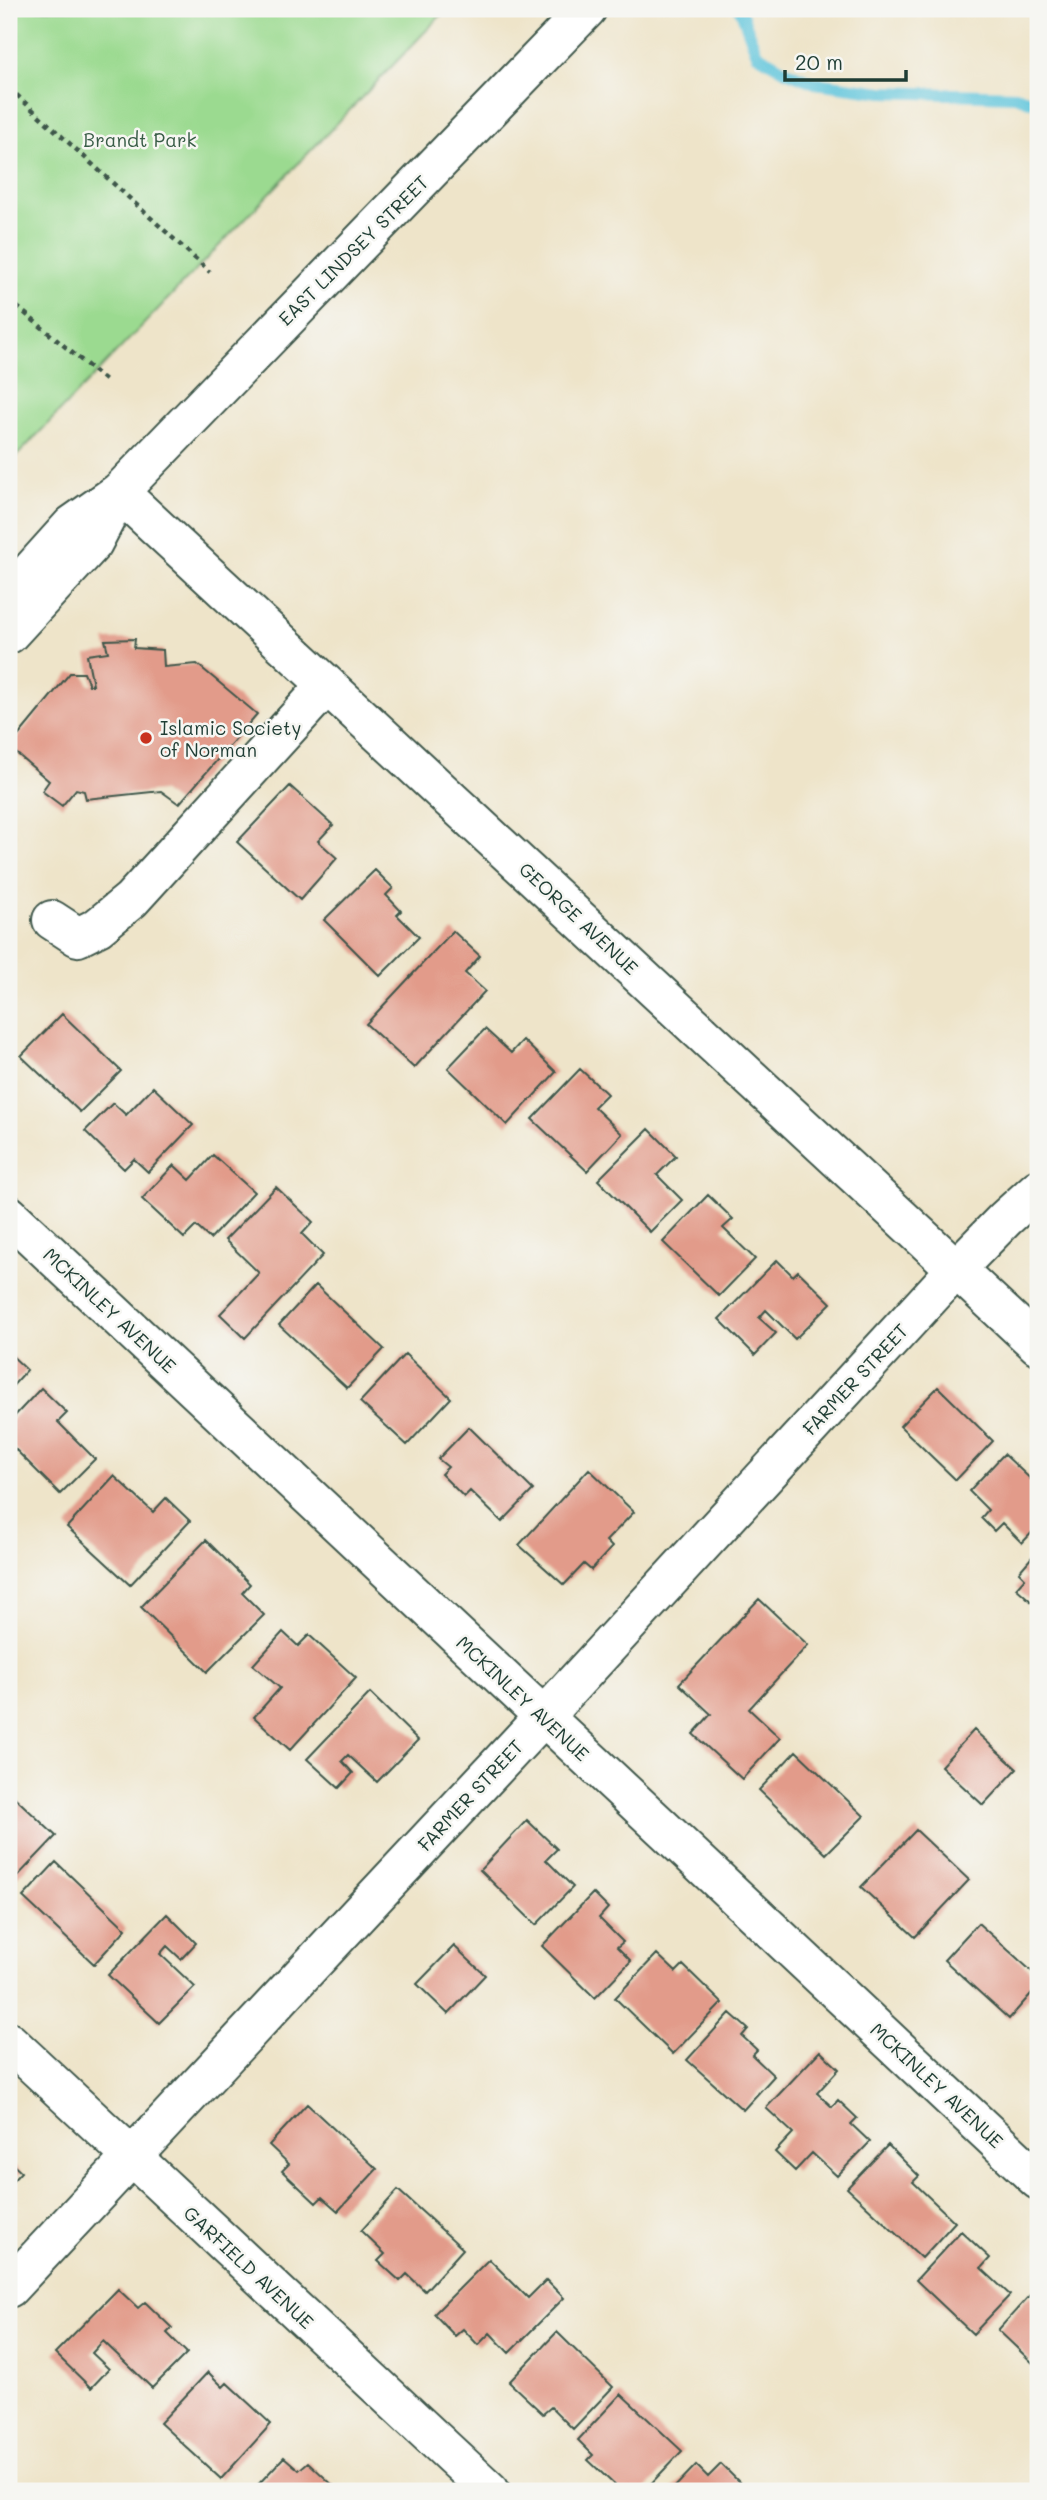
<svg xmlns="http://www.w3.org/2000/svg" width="1047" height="2500" viewBox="0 0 1047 2500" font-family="Mali,sans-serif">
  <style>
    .park { fill: #9bda90; stroke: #5d8c62; stroke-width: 2 }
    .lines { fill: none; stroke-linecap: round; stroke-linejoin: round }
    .stream { stroke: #5ec5db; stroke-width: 12 }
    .building { fill: #e29b8a }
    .street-casing { stroke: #3e564a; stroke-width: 42 }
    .secondary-casing { stroke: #3e564a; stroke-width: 42 }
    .path { stroke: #3e564a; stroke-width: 4.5; stroke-dasharray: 5 5; stroke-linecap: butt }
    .street { stroke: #fff; stroke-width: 38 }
    .secondary { stroke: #fff; stroke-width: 38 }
    .poi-dot { fill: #c8321e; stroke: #f6f6f2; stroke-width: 2.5 }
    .labels { text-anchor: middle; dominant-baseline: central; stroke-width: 5; stroke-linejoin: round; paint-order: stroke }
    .park-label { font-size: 19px; fill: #385c46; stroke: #f6f6f2 }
    .street-label { font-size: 19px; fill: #1f3d34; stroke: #f6f6f2 }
    .poi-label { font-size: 19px; fill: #1f3d34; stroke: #f6f6f2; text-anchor: start }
  </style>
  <rect width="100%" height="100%" fill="#f6f6f2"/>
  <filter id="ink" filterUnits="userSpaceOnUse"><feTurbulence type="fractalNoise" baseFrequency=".0143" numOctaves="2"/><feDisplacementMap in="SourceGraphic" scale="14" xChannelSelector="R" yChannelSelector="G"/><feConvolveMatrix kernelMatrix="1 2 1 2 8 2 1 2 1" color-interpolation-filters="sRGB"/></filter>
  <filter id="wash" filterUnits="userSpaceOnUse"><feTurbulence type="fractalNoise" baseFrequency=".00686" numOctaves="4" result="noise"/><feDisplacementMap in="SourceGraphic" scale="28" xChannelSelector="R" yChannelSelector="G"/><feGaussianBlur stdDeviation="1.57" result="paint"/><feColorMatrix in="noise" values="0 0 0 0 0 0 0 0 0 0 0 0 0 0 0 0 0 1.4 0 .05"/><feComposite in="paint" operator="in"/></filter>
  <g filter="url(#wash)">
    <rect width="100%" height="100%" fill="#eee4c9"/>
    <path class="park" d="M9,9h438l-438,455z"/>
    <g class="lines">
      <path class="stream" d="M740,9l17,45 29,17 29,12 68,9 133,4 22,8"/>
    </g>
    <g id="blocks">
      <path class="building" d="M135,639l-1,9 29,2 1,17 33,-3 60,50 -78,90 -18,-13 -75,8 -2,-8 -8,-2 -14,17 -20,-15 7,-10 -40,-34 61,-74h14l5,12h4l-6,-30 21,-3 -3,-12z
        M290,786l43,39 -15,16 19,17 -37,42 -63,-58z
        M375,870l18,18 -7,7 15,16 -4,4 22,22 -39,39 -56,-56z
        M453,931l27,25 -15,17 20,18 -71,77 -48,-44z
        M62,1014l59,57 -41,41 -59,-56z
        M485,1029l26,24 12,-13 33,32 -49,53 -59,-57z
        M580,1069l27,25 -13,13 28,27 -35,37 -55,-52z
        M153,1087l40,38 -45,47 -14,-13 -10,10 -39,-38 28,-28 13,12z
        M649,1129l27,27 -19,19 25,25 -32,32 -52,-52z
        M213,1155l41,37 -44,47 -14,-13 -12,12 -42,-39 32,-34 16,15z
        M276,1187l37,35 -11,12 21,21 -78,83 -25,-24 39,-41 -34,-33z
        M708,1195l25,24 -10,9 32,31 -36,37 -56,-54z
        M777,1260l16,16 5,-5 33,32 -36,36 -29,-29 -7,8 17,15 -21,22 -36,-36z
        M316,1285l68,64 -37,39 -68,-63z
        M9,1353l18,17 -18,20z
        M405,1354l46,44 -44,47 -47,-43z
        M938,1387l55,54 -37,39 -56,-54z
        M41,1388l26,25 -9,9 37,37 -35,35 -51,-51v-21z
        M469,1427l64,63 -31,32 -32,-31 -6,6 -23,-23 7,-7 -10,-8z
        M1004,1454l34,32v40l-16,17 -20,-20 -8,8 -13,-13 7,-8 -19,-19z
        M589,1469l45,43 -28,29 6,6 -21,23 -7,-6 -20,21 -45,-40z
        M114,1476l39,36 13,-14 24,23 -60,64 -63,-58z
        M206,1540l44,44 -8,9 22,22 -57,57 -66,-65z
        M1038,1550v47l-5,6 -17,-15 9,-10 -6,-6z
        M759,1599l49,46 -59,64 31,29 -38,41 -49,-45 18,-20 -32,-30z
        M283,1632l15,14 11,-11 47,43 -66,72 -36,-33 26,-29 -27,-23z
        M370,1693l48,47 -41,42 -29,-27 -6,6 11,12 -14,15 -32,-29z
        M974,1730l43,39 -34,36 -42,-39z
        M796,1751l68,65 -38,38 -67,-64z
        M10,1793l46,43 -42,44 -5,-4z
        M527,1820l30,29 -11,11 27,27 -37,38 -56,-55z
        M916,1830l53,50 -54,57 -54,-50z
        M56,1862l70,67 -32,35 -71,-67z
        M593,1893l15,15 -9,10 24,24 -6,5 14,14 -36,37 -53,-52z
        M167,1914l29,29 -15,16 -14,-13 -7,8 35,33 -36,36 -51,-48z
        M978,1923l60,54v9l-29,33 -65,-59z
        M454,1946l31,29 -37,39 -31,-30z
        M657,1954l19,18 7,-7 39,38 -49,51 -58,-56z
        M730,2013l18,16 -6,7 15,14 -5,5 22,21 -31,34 -56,-50z
        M820,2051l19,18 -22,24 15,14 6,-7 19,18 -6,6 19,18 -33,34 -25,-23 -17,18 -20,-19 18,-19 -27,-25z
        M307,2104l70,65 -39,42 -16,-14 -6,6 -34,-32 7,-7 -20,-19z
        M888,2145l31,31 -6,6 42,40 -33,36 -75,-70z
        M9,2161l12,11 -12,13z
        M398,2190l65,59 -38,42 -18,-17 -7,7 -22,-20 7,-7 -24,-23z
        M961,2231l29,27 -9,10 29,27 -37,39 -57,-54z
        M489,2259l39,39 18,-18 18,18 -55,55 -19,-20 -12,12 -15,-16 -8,7 -21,-22z
        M118,2289l20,19 7,-6 27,26 -5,5 20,20 -35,35 -49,-47 -11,12 17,16 -18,19 -36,-35z
        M1030,2295l8,7v66l-40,-38z
        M557,2332l56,55 -40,42 -22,-22 -8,7 -34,-32z
        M208,2372l15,15 4,-4 44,41 -50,55 -61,-56z
        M621,2394l61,57 -38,40h-23l-33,-31 5,-5 -15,-15z
        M284,2457l15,13 9,-8 29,27 -2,2h-83z
        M721,2464l21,21 -6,6h-65l25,-26 12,12z"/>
    </g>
  </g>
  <g filter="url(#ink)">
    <use href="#blocks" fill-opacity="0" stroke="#3e564a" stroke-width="2"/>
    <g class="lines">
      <g class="street-casing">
        <path id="street" d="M119,492l919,853
          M52,920l26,17 20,-10 33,-27 196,-215
          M9,1215l1029,965
          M9,2042l481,449
          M9,2288l534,-571 414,-449 48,-49 33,-30"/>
      </g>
      <g class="secondary-casing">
        <path id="secondary" d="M9,595l63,-70 47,-33 468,-483
          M9,634l84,-91 24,-46"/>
      </g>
      <path class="path" d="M9,88l201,184
        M9,300l96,80"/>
      <use href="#street" class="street"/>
      <use href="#secondary" class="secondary"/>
    </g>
  </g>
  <circle class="poi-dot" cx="146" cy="738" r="7"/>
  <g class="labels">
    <g class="park-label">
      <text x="140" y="139">Brandt Park</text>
    </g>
    <g class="street-label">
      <text transform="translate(353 250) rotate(-45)">EAST LINDSEY STREET</text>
      <text transform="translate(579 918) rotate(43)">GEORGE AVENUE</text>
      <text transform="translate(110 1310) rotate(43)">MCKINLEY AVENUE</text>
      <text transform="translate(855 1379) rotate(-47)">FARMER STREET</text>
      <text transform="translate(523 1698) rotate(43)">MCKINLEY AVENUE</text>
      <text transform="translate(470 1795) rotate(-47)">FARMER STREET</text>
      <text transform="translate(937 2085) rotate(43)">MCKINLEY AVENUE</text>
      <text transform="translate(249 2267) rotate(43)">GARFIELD AVENUE</text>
    </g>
    <g class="poi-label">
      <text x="160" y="727">Islamic Society<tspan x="160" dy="22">of Norman</tspan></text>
    </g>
  </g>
  <rect width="1047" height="2500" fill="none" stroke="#f6f6f2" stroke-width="35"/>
  <path d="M785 70v10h121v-10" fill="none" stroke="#1f3d34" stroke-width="3.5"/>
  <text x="795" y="70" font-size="21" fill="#1f3d34" stroke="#f6f6f2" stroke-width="5" paint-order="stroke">20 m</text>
</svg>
